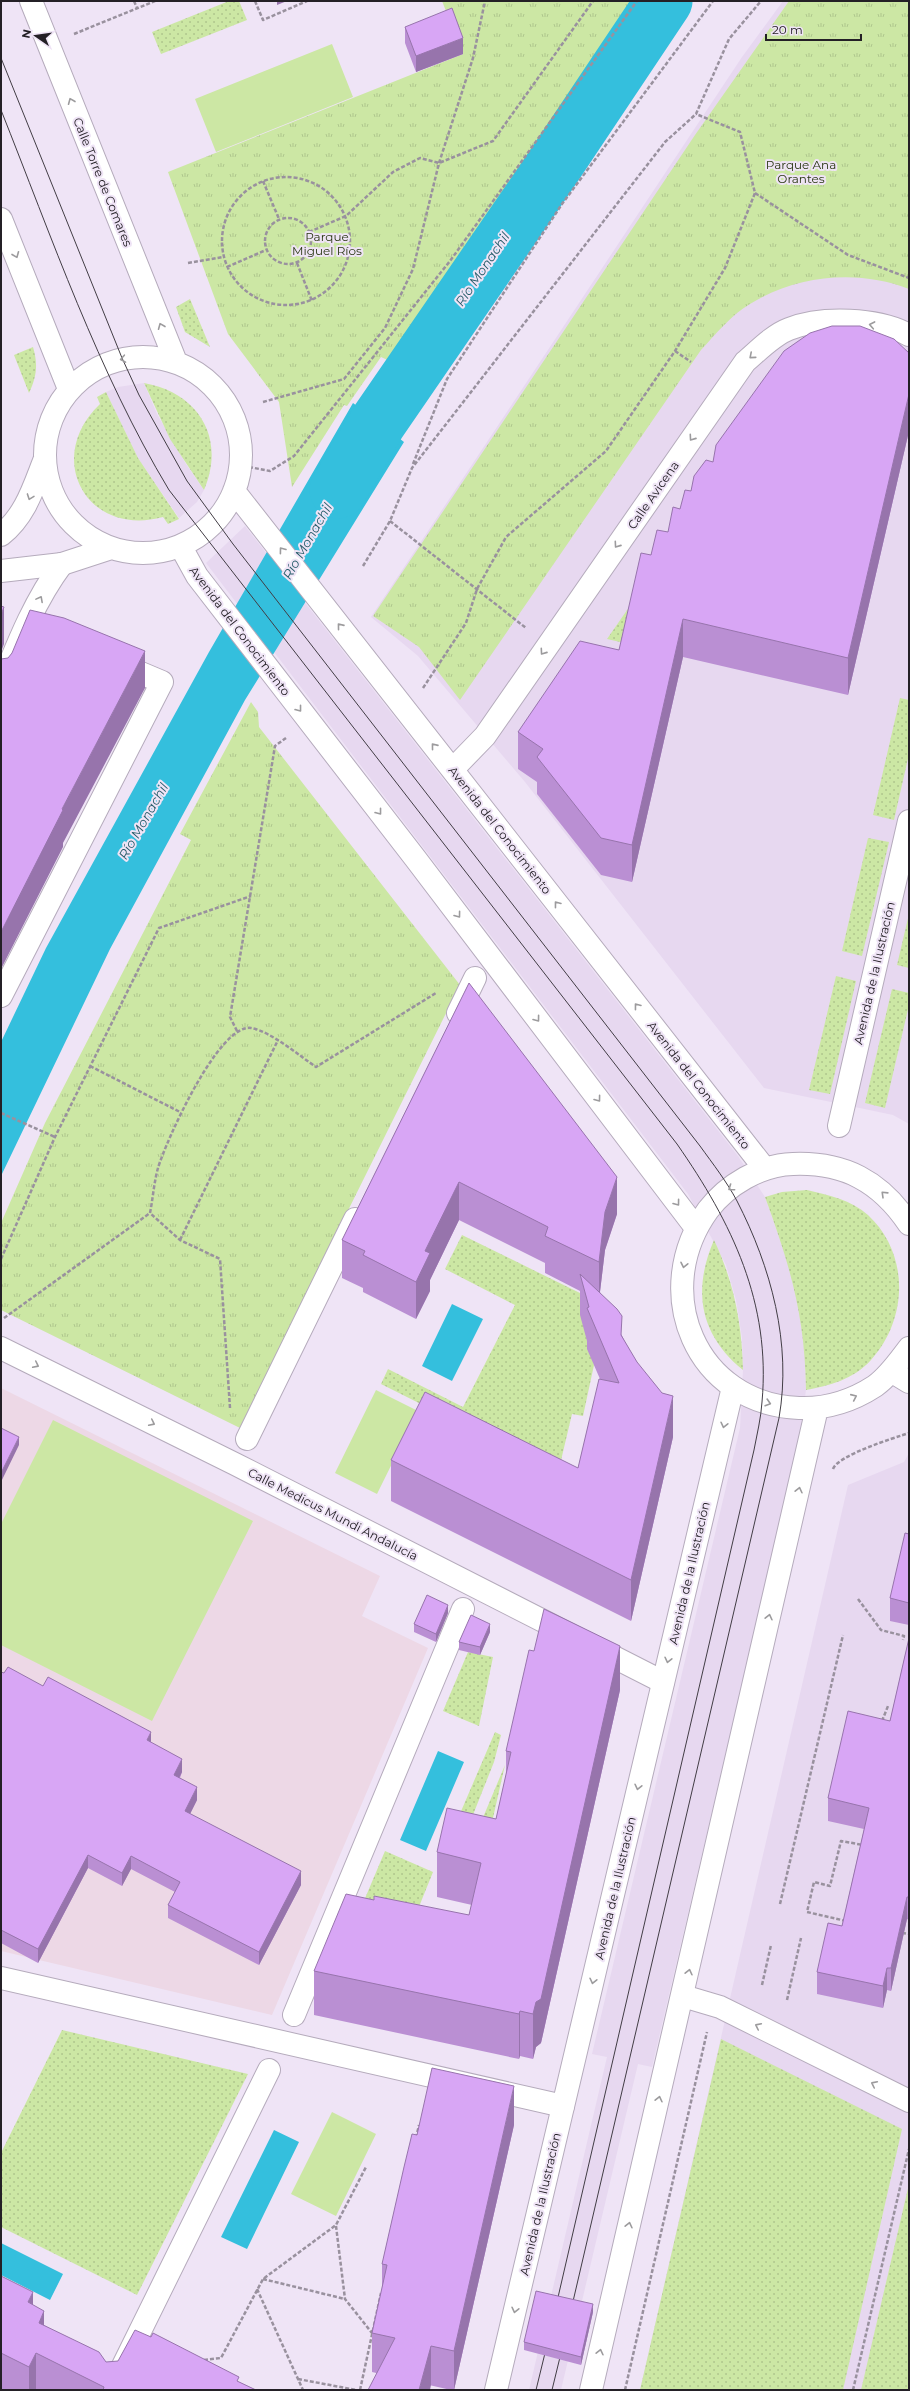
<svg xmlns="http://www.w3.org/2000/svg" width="910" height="2391" viewBox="0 0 910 2391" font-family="Montserrat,sans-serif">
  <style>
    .built { fill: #e7d8f0 }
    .education { fill: #edd8e6 }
    .grass { fill: url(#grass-dots) }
    .park { fill: url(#park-tufts) }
    .pitch { fill: #cce7a4 }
    .water { fill: #34bfdd }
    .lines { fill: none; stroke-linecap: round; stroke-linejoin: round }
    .river { stroke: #34bfdd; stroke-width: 57 }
    .minor-casing { stroke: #b5abbc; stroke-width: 24 }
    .major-casing { stroke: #b5abbc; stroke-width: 24 }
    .path { stroke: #99919e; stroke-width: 2.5; stroke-dasharray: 4 2; stroke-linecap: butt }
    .minor { stroke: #fff; stroke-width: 22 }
    .major { stroke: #fff; stroke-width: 22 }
    .tram { stroke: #423d45; stroke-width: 1 }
    .wall { fill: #ba8fd3 }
    .shaded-wall { fill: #9774ac }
    .building { fill: #d8a6f5; stroke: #9774ac }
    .oneway { stroke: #9c9b9d }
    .labels { text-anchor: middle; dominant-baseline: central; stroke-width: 4; stroke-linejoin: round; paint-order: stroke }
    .park-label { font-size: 12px; fill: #283611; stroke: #efe4f6 }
    .street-label { font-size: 12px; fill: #242026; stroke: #efe4f6 }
    .water-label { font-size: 13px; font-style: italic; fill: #255b68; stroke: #efe4f6 }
  </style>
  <defs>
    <pattern id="grass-dots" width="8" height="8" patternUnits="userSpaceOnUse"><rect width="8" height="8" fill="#cce7a4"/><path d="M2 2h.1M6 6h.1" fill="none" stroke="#afc68d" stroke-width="1.8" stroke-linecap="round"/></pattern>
    <pattern id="park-tufts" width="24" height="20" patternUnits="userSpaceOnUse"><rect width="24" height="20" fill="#cce7a4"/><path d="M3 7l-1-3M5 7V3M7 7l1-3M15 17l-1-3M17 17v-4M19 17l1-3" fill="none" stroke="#afc68d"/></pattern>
  </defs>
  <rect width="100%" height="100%" fill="#efe4f6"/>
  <path class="built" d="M783,1h126v1123l-16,-9 -129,-27 -239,-306 -107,-126 -47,-39 371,-560z
    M144,383l13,31 29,50 18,26 -7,12 -18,16 -41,-60 -32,-66 12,-5z
    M245,526l493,630 27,41 26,74 9,41 5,40 1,38 -7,51 -147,626 -14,-3 -77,326h-32l78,-333 -15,-3 148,-626 3,-58 -1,-32 -6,-38 -10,-35 -38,-71 -482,-631z
    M909,1453v937h-269l208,-905 56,-23z"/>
  <path class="education" d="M1,1388l379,188 -18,40 66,32 -156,367 -271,-64z"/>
  <path class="grass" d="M229,1h10l8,19 -86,34 -9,-22z
    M190,299l20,48 -25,-15 -9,-25z
    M33,347c5,17 4,29 -4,46l-15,-38z
    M144,383c55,10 82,55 60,107l-34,-51z
    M106,392l32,66 41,61 -11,5 -5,-7c-76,21 -120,-59 -63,-113l-3,-7z
    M641,590l-12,54 -22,-5z
    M900,698l9,2v54l-15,66 -21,-5z
    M868,838l21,4 -27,114 -20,-5z
    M909,914v54l-12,-3z
    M836,976l20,5 -26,113 -21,-4z
    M892,989l17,4v12l-24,103 -20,-5z
    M807,1190c22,5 44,10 61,25 42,39 40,104 3,145 -17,19 -42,26 -65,30 -1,-75 -16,-124 -41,-193l17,-5z
    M462,1235l120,59 7,52 5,19 -11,51 -11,-2 -14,59 -177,-89 7,-15 75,38 52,-102 -70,-36z
    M714,1240c20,42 28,84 29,130 -43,-35 -51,-79 -29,-130z
    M468,1652l25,5 -14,69 -36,-15z
    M495,1732l6,3 -7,27 -37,93 -13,-4z
    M505,1765l-20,88 -19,5z
    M385,1851l48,21 -25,62 -53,-12z
    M62,2030l186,44 -111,221 -136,-68v-74z
    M721,2039l181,90 -59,261h-203z
    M909,2184v206h-48z"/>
  <path class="park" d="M442,1h208l-28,37 -228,325 -13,-6 -34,49 -3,-1 -52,82 -13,-85 -51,-68 -60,-162 295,-118z
    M789,1h120v288c-51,-20 -112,-14 -159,15 -19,11 -34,30 -49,46l-241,350 -41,-53 -46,-31 322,-481z
    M251,702l7,10 1,15 201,258 -220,443 -239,-118v-87l44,-100 146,-283 -11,-6z"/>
  <path class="pitch" d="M332,44l21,53 -137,55 -21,-53z
    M376,1390l42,21 -41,83 -42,-21z
    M53,1420l200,101 -101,200 -151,-76v-121z
    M332,2112l44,22 -40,82 -45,-22z"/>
  <path class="water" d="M353,403l51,39 -159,258 -135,249 -109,227v-134l45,-94 163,-296z
    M452,1304l31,15 -31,62 -30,-15z
    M438,1751l26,11 -38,89 -26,-11z
    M274,2130l25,12 -52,107 -26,-12z
    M1,2243l62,31 -13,26 -49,-25z"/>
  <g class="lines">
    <path class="river" d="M338,490l40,-68 169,-246 117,-175"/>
    <g class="minor-casing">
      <path id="minor" d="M1,685c17,-42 34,-85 61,-121
        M453,769l32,-33 260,-374c13,-11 28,-27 44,-33 33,-13 89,-11 120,6
        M1,996l161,-314 -45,-19
        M458,1013l17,-35
        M839,1126l70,-305
        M1,1348l234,116 428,218
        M247,1439l108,-220
        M1,1978l562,128
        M683,1996l37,11 189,94
        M294,2015l169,-406
        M111,2390l158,-320"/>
    </g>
    <g class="major-casing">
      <path id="major" d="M31,1l145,361
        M1,219l68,170
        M45 455a98 98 0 1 1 196 0a98 98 0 1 1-196 0Z
        M234,491l531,678
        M1,535c24,-19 32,-46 43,-74
        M181,547l16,29 218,282 281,370
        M1,571l61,-7 46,-15
        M909,1224c-29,-43 -65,-62 -116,-60 -33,1 -66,21 -85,46 -59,82 -12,194 91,198 28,1 53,-7 76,-22 14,-10 24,-25 34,-38
        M891,1371l18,11
        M496,2390l237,-1003
        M591,2390l226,-982"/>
    </g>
    <path class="path" d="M134,1l3,7
      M255,1l8,19 44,-19
      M74,34l81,-33
      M222 241a64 64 0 1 1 128 0a64 64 0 1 1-128 0Z
      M263,181l16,38
      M755,193l93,62 61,23
      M265 241a23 23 0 1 1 46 0a23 23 0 1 1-46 0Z
      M309,232l37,-16 47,-44 27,-14 19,5 54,-22 100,-140
      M188,263l35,-6
      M297,263l15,38
      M227,267l39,-17
      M675,351l16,11
      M263,402l81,-23 41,-51 28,-59 26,-106 34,-105 12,-57
      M413,464l34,-85 115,-175 151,-203
      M249,467l21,4 24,-15 156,-195 187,-260
      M390,521l136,107
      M363,566l27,-45 22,-53 253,-326 31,-28 33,-75 32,-38
      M423,688l43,-65 11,-34 29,-52 100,-86 69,-100 50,-83 30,-75 -15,-61 -44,-18
      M237,1031l-7,-14 45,-271 11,-8
      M90,1066l90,46
      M1,1113l54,24
      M180,1240l98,-200
      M1,1259l54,-122 104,-209 92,-32
      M4,1318l146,-105
      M230,1408l-10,-149 -40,-19 -30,-27c3,-15 4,-31 8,-45 8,-27 61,-145 93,-140 19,3 49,28 65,39l120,-74
      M833,1469c5,-14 61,-31 76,-36
      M858,1599l23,31 23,6 -1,4
      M882,1721l6,-15
      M780,1904l63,-269
      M846,1921l-39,-9 7,-30 16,4 11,-45 22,4
      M902,1933l7,1
      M762,1985l9,-40
      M787,2000l14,-62
      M416,2138l3,-13
      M336,2226l9,73 27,34
      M263,2279l82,20
      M257,2289l46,101
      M204,2360l17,-2 42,-79 73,-54 30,-58
      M298,2379l58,11
      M360,2390l21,-97
      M625,2390l82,-358
      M853,2390l56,-241"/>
    <use href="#minor" class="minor"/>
    <use href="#major" class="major"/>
    <path class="tram" d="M1,58l121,300 17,37 48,86 46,63 467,602c13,18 27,36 37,55 34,66 55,143 42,217l-208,892
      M1,110c51,128 97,262 168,380l508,654c55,79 94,159 85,258 -1,16 -5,32 -8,48l-198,856
      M536,2390l11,-45
      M552,2390l10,-41"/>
  </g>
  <path class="wall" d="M405,27l58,27 -47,18 -11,-29z
    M909,353v78l-61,264 -165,-38 -51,225 -31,-7 -64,-81v-12l-19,-13v-37l101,-82 32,-95 17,-23 23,-41 22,-29z
    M469,983l148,231 -12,36 -5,42 73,145 -42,184 -240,-120v-41l187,8 22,-89 -13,-30v-8l-7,-26v-24l-35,-18v-10l-86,-43 -29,60v11l-14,28 -53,-27v-4l-21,-10v-38z
    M909,1534v91l-19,-4v-23z
    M448,1613l-12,29 -22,-10v-8z
    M490,1632l-10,23 -21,-5v-8z
    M909,1638v282l-2,-1 -16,72 -4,-1 -4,18 -66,-14v-22l25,-46 22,-97 -36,-8v-23l62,-77z
    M1,1672l150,71 31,29 -2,6 17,22 -7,14 111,71 -42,80 -91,-47v-13l7,-13 -44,-23 -9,17 -34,-18 -50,95 -37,-20z
    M620,1690l-79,353 -5,4 -3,12 -13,-3 -1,3 -205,-44v-44l60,-71 95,15 3,-10 -35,-8v-45l59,-33 10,-44v-24z
    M514,2125l-60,265h-3l-79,-18v-39l10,-44v-25l35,-129z
    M1,2276l32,29 11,20 62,37 133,20 17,8h-255z
    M593,2312l-12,53 -57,-15v-8z"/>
  <path class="shaded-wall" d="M277,1h10l-10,4z
    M463,38v16l-47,18v-16z
    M909,394v37l-61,264v-37z
    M4,607v37l-3,8v-37z
    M683,619v38l-51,225v-37z
    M145,651v37l-82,155v4l-62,122v-37l61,-123z
    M617,1177v37l-12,36 -6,50v-38l6,-50z
    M459,1182v38l-29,60v11l-14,28v-37l9,-31z
    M673,1396v41l-42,184v-41z
    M19,1437v8l-18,37v-9z
    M448,1605v8l-12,29v-8z
    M490,1624v8l-10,23v-8z
    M620,1646v44l-79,353 -5,4 -3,12v-45z
    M151,1732v13l-4,-5z
    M182,1759v13l-8,16v-13z
    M197,1787v13l-12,24v-13z
    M88,1855v13l-50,95v-14z
    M131,1856v13l-9,17v-13z
    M301,1871v14l-42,80v-13z
    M907,1897v22l-16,72v-23z
    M887,1968v22l-4,18v-22z
    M520,2011v45l-1,3v-45z
    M514,2086v39l-60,265v-39z
    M33,2292v40l-5,-30z
    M593,2304v8l-12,53v-8z
    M44,2311v40l-5,-28z
    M431,2346v39l-1,5h-11z
    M36,2353v37h-7v-23z"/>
  <path class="building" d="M452,8l11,30 -47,18 -11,-29z
    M832,326h28l34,13 15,14v41l-61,264 -165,-39 -51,226 -31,-7 -64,-81 6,-8 -25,-17 62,-91 39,9 22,-97 10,2 6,-25 11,2 5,-25 7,2 5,-19 6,1 3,-15 12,-16 7,2 3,-17 68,-94 26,-18z
    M1,606l3,1 -3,8z
    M30,610l34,8 81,33 -83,158 1,1 -62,122v-273l7,-1 4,-5z
    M469,983l148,194 -12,35 -6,50 -54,-26 3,-9 -89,-45 -34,69 5,2 -14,29 -53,-27 2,-4 -23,-11z
    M580,1274l37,35 5,7 -1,19 16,27 25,31 11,3 -42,184 -240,-120 34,-68 153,76 21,-89 20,4 -32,-75 2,-1z
    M1,1428l18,9 -18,36z
    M905,1533l4,1v69l-19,-5z
    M427,1595l21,10 -12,29 -22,-10z
    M544,1609l76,37 -79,353 -5,3 -3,12 -13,-3 -1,3 -205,-43 32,-77 28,6v-4l95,19 12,-52 -44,-11 10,-44 49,11 15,-67 -5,-1 23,-101 5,1z
    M471,1615l19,9 -10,23 -21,-5z
    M909,1638v259h-2l-16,71h-4l-4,18 -66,-14 11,-49 14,3 27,-118 -41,-10 20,-87 42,10z
    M8,1667l35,19 5,-9 103,55 -4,8 35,19 -8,16 23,12 -12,24 116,60 -42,81 -91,-47 12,-23 -49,-26 -9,17 -34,-18 -50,94 -37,-19v-258l3,1z
    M432,2068l82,18 -60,265 -23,-5 -12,44h-51l27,-52 -23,-5 15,-68 -5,-1 22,-97 8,-33 5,1z
    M1,2276l32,16 -5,10 16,9 -5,12 60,29 7,10 12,-1 17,-31 16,7 2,-4 86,44 -2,4 19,9h-153l1,-3 -68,-34 -7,14 -28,-14z
    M536,2291l57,13 -12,53 -57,-15z"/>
  <defs><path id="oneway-chevron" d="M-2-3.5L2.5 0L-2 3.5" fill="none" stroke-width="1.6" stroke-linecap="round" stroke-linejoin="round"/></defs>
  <g class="oneway">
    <use href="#oneway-chevron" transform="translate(71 101) rotate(-112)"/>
    <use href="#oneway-chevron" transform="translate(16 255) rotate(68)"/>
    <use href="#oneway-chevron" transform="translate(872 325) rotate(-169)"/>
    <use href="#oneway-chevron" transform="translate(161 326) rotate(-112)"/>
    <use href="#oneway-chevron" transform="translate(752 356) rotate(139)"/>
    <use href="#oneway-chevron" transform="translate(123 359) rotate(170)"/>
    <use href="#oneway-chevron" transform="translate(692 438) rotate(125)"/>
    <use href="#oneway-chevron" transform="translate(30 497) rotate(110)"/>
    <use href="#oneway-chevron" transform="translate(617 545) rotate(125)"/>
    <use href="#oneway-chevron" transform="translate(282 550) rotate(-127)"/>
    <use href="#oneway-chevron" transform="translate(40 599) rotate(-62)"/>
    <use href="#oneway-chevron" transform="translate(340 626) rotate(-129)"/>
    <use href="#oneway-chevron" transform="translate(543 652) rotate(125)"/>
    <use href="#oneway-chevron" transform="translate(299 709) rotate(52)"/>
    <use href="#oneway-chevron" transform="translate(434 746) rotate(-129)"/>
    <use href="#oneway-chevron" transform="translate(379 812) rotate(52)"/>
    <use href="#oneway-chevron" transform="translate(557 904) rotate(-128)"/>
    <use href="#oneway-chevron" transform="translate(458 915) rotate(53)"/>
    <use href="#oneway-chevron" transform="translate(637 1006) rotate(-128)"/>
    <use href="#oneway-chevron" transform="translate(537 1019) rotate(53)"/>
    <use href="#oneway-chevron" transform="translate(598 1099) rotate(53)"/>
    <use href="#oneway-chevron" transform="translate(731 1188) rotate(145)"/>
    <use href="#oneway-chevron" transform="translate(884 1194) rotate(-136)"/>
    <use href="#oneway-chevron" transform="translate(677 1203) rotate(53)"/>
    <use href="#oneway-chevron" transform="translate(684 1265) rotate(102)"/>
    <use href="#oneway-chevron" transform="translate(36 1365) rotate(26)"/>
    <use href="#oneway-chevron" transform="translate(854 1397) rotate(-24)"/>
    <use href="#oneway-chevron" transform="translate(768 1403) rotate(17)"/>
    <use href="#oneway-chevron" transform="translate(152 1423) rotate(26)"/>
    <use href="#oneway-chevron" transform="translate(724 1425) rotate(103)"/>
    <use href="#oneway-chevron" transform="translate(799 1490) rotate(-77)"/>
    <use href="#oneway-chevron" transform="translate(769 1617) rotate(-77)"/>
    <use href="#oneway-chevron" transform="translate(668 1660) rotate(103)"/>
    <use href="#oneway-chevron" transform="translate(638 1787) rotate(103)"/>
    <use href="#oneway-chevron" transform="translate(689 1972) rotate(-77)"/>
    <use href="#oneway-chevron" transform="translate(593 1981) rotate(103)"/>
    <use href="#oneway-chevron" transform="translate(758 2026) rotate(-154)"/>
    <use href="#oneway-chevron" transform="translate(874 2084) rotate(-154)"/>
    <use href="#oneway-chevron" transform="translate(659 2099) rotate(-77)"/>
    <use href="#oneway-chevron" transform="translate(629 2225) rotate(-77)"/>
    <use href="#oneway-chevron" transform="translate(515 2310) rotate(103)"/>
    <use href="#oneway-chevron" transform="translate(600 2352) rotate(-77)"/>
  </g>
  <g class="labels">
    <g class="park-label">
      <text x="801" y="164">Parque Ana<tspan x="801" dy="14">Orantes</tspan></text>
      <text x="327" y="236">Parque<tspan x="327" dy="14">Miguel Ríos</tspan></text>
    </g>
    <g class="street-label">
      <text transform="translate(103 182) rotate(68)">Calle Torre de Comares</text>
      <text transform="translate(653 495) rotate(-55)">Calle Avicena</text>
      <text transform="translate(240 631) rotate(53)">Avenida del Conocimiento</text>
      <text transform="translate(500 830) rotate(52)">Avenida del Conocimiento</text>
      <text transform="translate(874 973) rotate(-77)">Avenida de la Ilustración</text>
      <text transform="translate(699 1085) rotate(52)">Avenida del Conocimiento</text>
      <text transform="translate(333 1514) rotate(27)">Calle Medicus Mundi Andalucía</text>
      <text transform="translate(689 1573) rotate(-77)">Avenida de la Ilustración</text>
      <text transform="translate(615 1888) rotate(-77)">Avenida de la Ilustración</text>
      <text transform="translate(540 2204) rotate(-77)">Avenida de la Ilustración</text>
    </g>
    <g class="water-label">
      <text transform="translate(482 269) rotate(-56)">Río Monachil</text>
      <text transform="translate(307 541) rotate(-60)">Río Monachil</text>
      <text transform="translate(143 821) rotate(-60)">Río Monachil</text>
    </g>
  </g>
  <rect width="910" height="2391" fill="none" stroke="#242026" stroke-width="4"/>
  <g transform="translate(36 36) rotate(283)" stroke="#efe4f6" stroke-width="3" paint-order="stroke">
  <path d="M0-3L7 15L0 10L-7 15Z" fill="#242026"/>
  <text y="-6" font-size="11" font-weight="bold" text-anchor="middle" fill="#242026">N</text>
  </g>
  <path d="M766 34v6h95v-6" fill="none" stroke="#242026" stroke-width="2"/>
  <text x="772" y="34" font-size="12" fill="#242026" stroke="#efe4f6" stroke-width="3" paint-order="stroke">20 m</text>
</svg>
